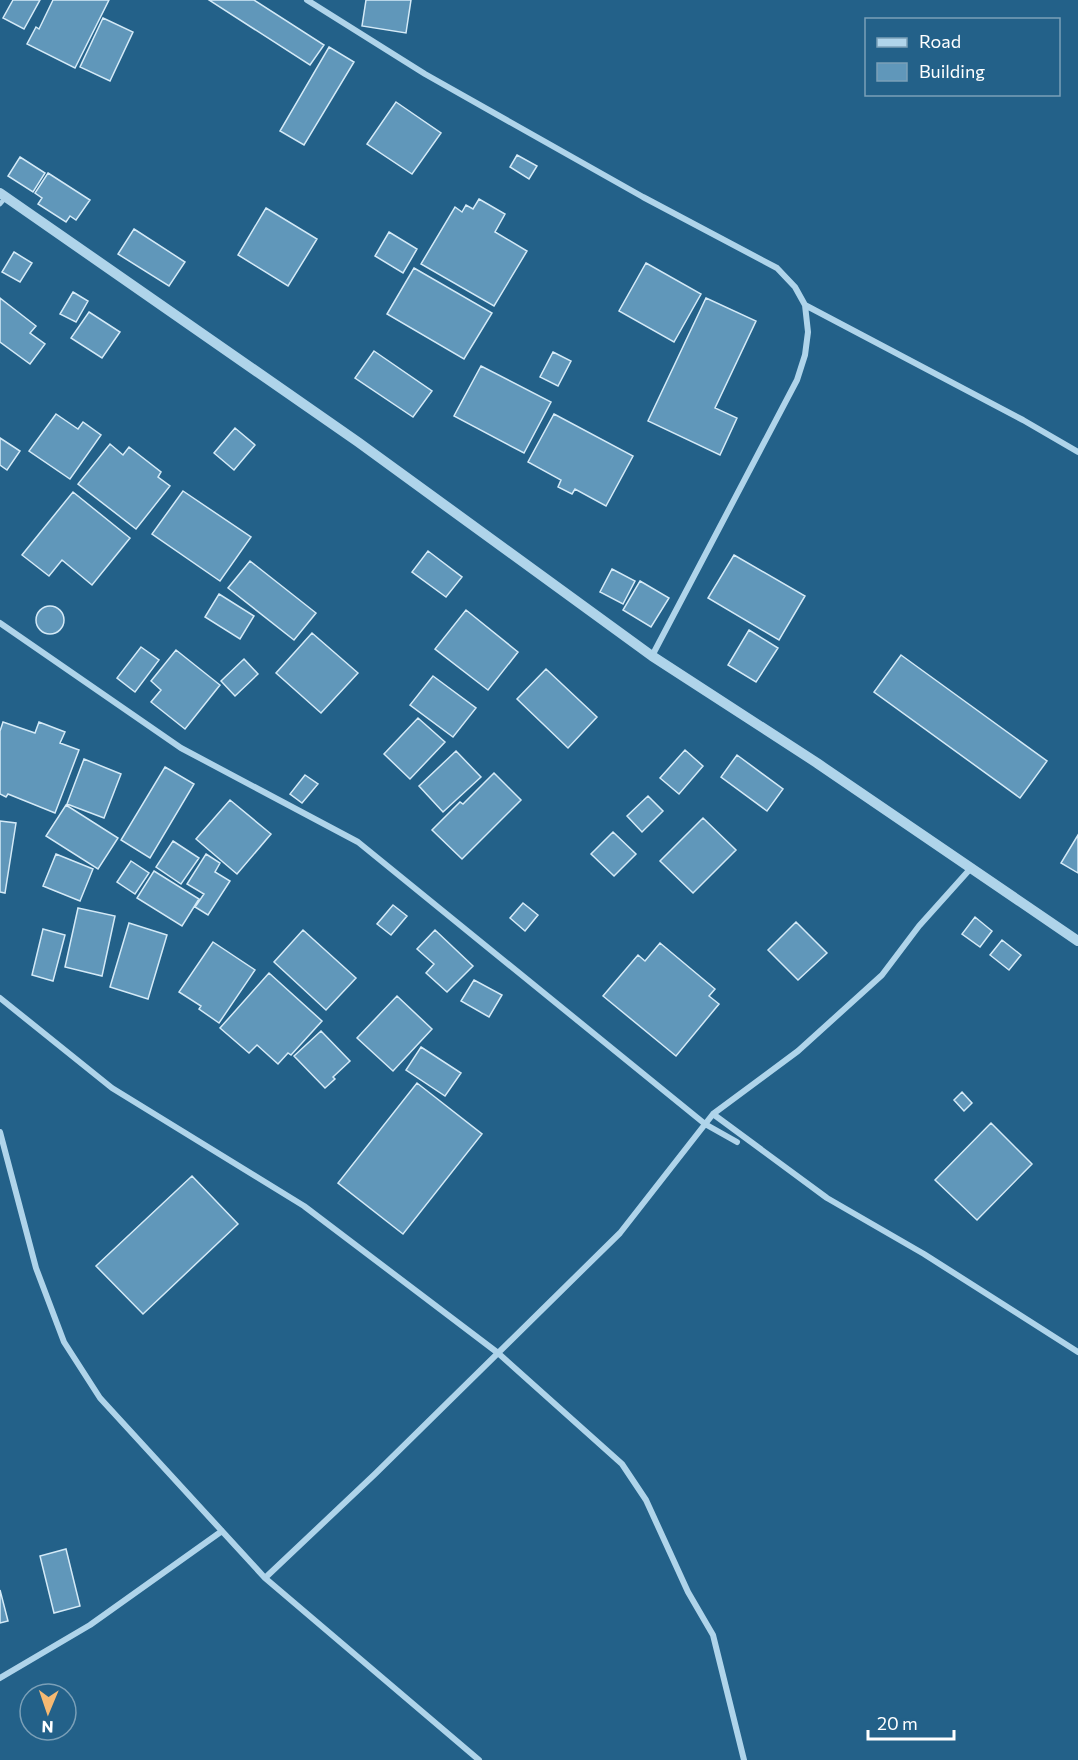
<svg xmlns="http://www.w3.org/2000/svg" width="1078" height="1760" viewBox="0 0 1078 1760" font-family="Commissioner,sans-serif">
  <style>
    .building { fill: #6097ba; stroke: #d4eaf7; stroke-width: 1.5 }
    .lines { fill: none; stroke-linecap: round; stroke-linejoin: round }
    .service { stroke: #afd4ea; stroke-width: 4.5 }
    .minor { stroke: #afd4ea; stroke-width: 6 }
    .tertiary { stroke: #afd4ea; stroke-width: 10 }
  </style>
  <rect width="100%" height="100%" fill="#236189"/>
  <path class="building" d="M13,0h27l-16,29 -21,-11z
    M53,0h56l-34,68 -48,-24 9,-17 3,2z
    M209,0h45l70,45 -14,20z
    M366,0h45l-5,33 -44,-7z
    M103,18l30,14 -23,49 -30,-14z
    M329,47l25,15 -50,83 -24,-14z
    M396,102l45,31 -29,41 -45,-30z
    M517,155l20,11 -8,13 -19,-12z
    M20,157l25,16 -12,19 -25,-16z
    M48,173l42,27 -14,20 -6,-4 -4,6 -28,-18 4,-6 -7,-5z
    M479,199l26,15 -10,18 32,19 -33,55 -73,-42 34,-57 7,5 4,-7 7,4z
    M266,208l51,31 -29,47 -50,-31z
    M134,229l51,33 -16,24 -51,-32z
    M389,232l28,17 -14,24 -28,-17z
    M14,252l18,11 -12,19 -18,-10z
    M646,263l55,31 -27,48 -55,-31z
    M414,268l78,45 -28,46 -77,-45z
    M73,292l15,9 -12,21 -16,-8z
    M0,298l36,28 -6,7 15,11 -15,20 -30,-22z
    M706,298l50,23 -41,87 22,10 -17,37 -72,-34z
    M89,312l31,20 -18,26 -31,-20z
    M374,351l58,40 -19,26 -58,-39z
    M553,352l18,9 -13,25 -18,-9z
    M481,366l70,36 -27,51 -70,-37z
    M56,414l22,15 5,-7 18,13 -31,44 -41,-28z
    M554,414l79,42 -27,50 -31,-17 -3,5 -14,-7 3,-7 -33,-18z
    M235,428l20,17 -21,25 -20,-17z
    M0,438l20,13 -13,19 -7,-5z
    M110,444l13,11 6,-8 32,25 -3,5 12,9 -34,43 -58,-45z
    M183,491l68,46 -31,44 -68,-47z
    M73,492l57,46 -38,47 -30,-25 -13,16 -27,-21z
    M428,551l34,26 -16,20 -34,-25z
    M734,555l71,41 -26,44 -71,-42z
    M250,561l66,52 -22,27 -66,-52z
    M612,569l23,12 -12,23 -23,-12z
    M640,581l29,17 -18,29 -28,-17z
    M219,594l35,22 -14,23 -35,-22z
    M36 620a14 14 0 1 1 28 0a14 14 0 1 1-28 0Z
    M466,610l52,42 -30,38 -53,-41z
    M749,630l29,18 -22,34 -28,-17z
    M312,633l46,40 -37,40 -45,-40z
    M141,647l18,13 -24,32 -18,-14z
    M176,650l44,35 -35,44 -34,-27 10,-12 -10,-9z
    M901,655l146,106 -27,37 -146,-106z
    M244,659l14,15 -23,22 -14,-15z
    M546,669l51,48 -29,31 -51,-49z
    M433,676l43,32 -23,29 -43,-32z
    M418,718l27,24 -35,37 -26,-25z
    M3,722l32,11 4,-11 26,10 -5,11 19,7 -24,63 -47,-19 -2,3 -6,-3v-63z
    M685,750l18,16 -24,28 -19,-16z
    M456,751l25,26 -38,35 -24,-26z
    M737,755l46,34 -16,22 -46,-34z
    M84,759l37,15 -17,44 -37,-14z
    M165,767l29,17 -44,74 -29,-18z
    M494,773l27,27 -59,59 -30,-29 28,-28 3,2z
    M305,775l13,9 -16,19 -12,-9z
    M648,796l15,15 -21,21 -15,-16z
    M230,800l41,34 -34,40 -41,-35z
    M66,805l52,33 -20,31 -52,-33z
    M703,818l33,32 -43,43 -33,-32z
    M0,821l16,2 -11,70 -5,-1z
    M613,832l23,22 -22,22 -23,-22z
    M1078,835v38l-17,-10z
    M173,841l26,17 -18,26 -25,-17z
    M56,854l37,15 -13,32 -37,-15z
    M206,854l14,9 -5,9 15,9 -22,34 -13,-8 9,-13 -17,-10z
    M131,861l18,12 -14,21 -18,-12z
    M154,871l45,28 -17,27 -45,-28z
    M523,903l15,12 -13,16 -15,-13z
    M393,905l14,11 -16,19 -14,-11z
    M78,908l37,8 -13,60 -37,-9z
    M975,917l17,14 -12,16 -18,-13z
    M796,922l31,31 -29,27 -30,-30z
    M129,923l38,12 -19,64 -38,-12z
    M43,929l22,6 -12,46 -21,-6z
    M303,930l53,48 -30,32 -52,-48z
    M435,930l38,36 -26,26 -21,-19 8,-9 -17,-15z
    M1002,940l19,15 -12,15 -19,-15z
    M213,942l42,28 -36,53 -20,-14 2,-3 -22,-14z
    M660,943l55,46 -6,7 10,8 -43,52 -73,-60 35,-41 7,6z
    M269,973l53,48 -31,34 -3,-2 -10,11 -21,-19 -8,8 -29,-25z
    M474,980l28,15 -13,22 -28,-16z
    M397,996l35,33 -39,42 -36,-33z
    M321,1031l29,30 -17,16 2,2 -10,9 -31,-32z
    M421,1047l40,26 -16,23 -39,-26z
    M417,1083l65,51 -79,100 -65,-51z
    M962,1092l10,11 -8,8 -10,-11z
    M991,1123l41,41 -55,56 -42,-40z
    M192,1176l46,48 -95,90 -47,-48z
    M66,1549l14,57 -26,7 -14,-57z
    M0,1590l8,31 -8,2z"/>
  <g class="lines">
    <path class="service" d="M0,204l6,-7"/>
    <path class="minor" d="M307,0l118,74 218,123 134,71 18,19 10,18 3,27 -3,23 -8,25 -145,276
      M805,305l218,115 55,32
      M0,623l181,125 177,94 347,282 32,18
      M0,998l112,90 192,118 194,147 124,111 24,36 42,92 25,43 31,125
      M713,1114l114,84 97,56 154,98
      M0,1132l36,136 28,74 36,56 165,180 214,182
      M265,1578l110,-104 245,-241 93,-119 85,-63 84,-76 37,-49 52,-58
      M0,1678l90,-53 132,-94"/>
    <path class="tertiary" d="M0,193l358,249 294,214 165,107 261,178"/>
  </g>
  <rect x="865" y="18" width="195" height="78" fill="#236189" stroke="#7ba0b8" stroke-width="1.5"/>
  <rect x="877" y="38" width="30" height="9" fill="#afd4ea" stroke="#7ba0b8" stroke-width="1.5"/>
  <text x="919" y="48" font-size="18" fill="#ffffff">Road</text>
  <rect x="877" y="63" width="30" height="18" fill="#6097ba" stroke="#7ba0b8" stroke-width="1.5"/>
  <text x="919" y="78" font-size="18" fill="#ffffff">Building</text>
  <g transform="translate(48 1712) rotate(182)"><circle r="28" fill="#236189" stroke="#7ba0b8" stroke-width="1.5"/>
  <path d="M0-4.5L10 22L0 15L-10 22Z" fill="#f5b972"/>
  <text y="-9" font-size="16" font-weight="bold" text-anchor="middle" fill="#ffffff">N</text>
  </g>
  <path d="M868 1730v9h86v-9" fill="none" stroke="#ffffff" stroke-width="3"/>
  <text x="877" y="1730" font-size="18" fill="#ffffff" stroke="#236189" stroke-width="4.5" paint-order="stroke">20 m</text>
</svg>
